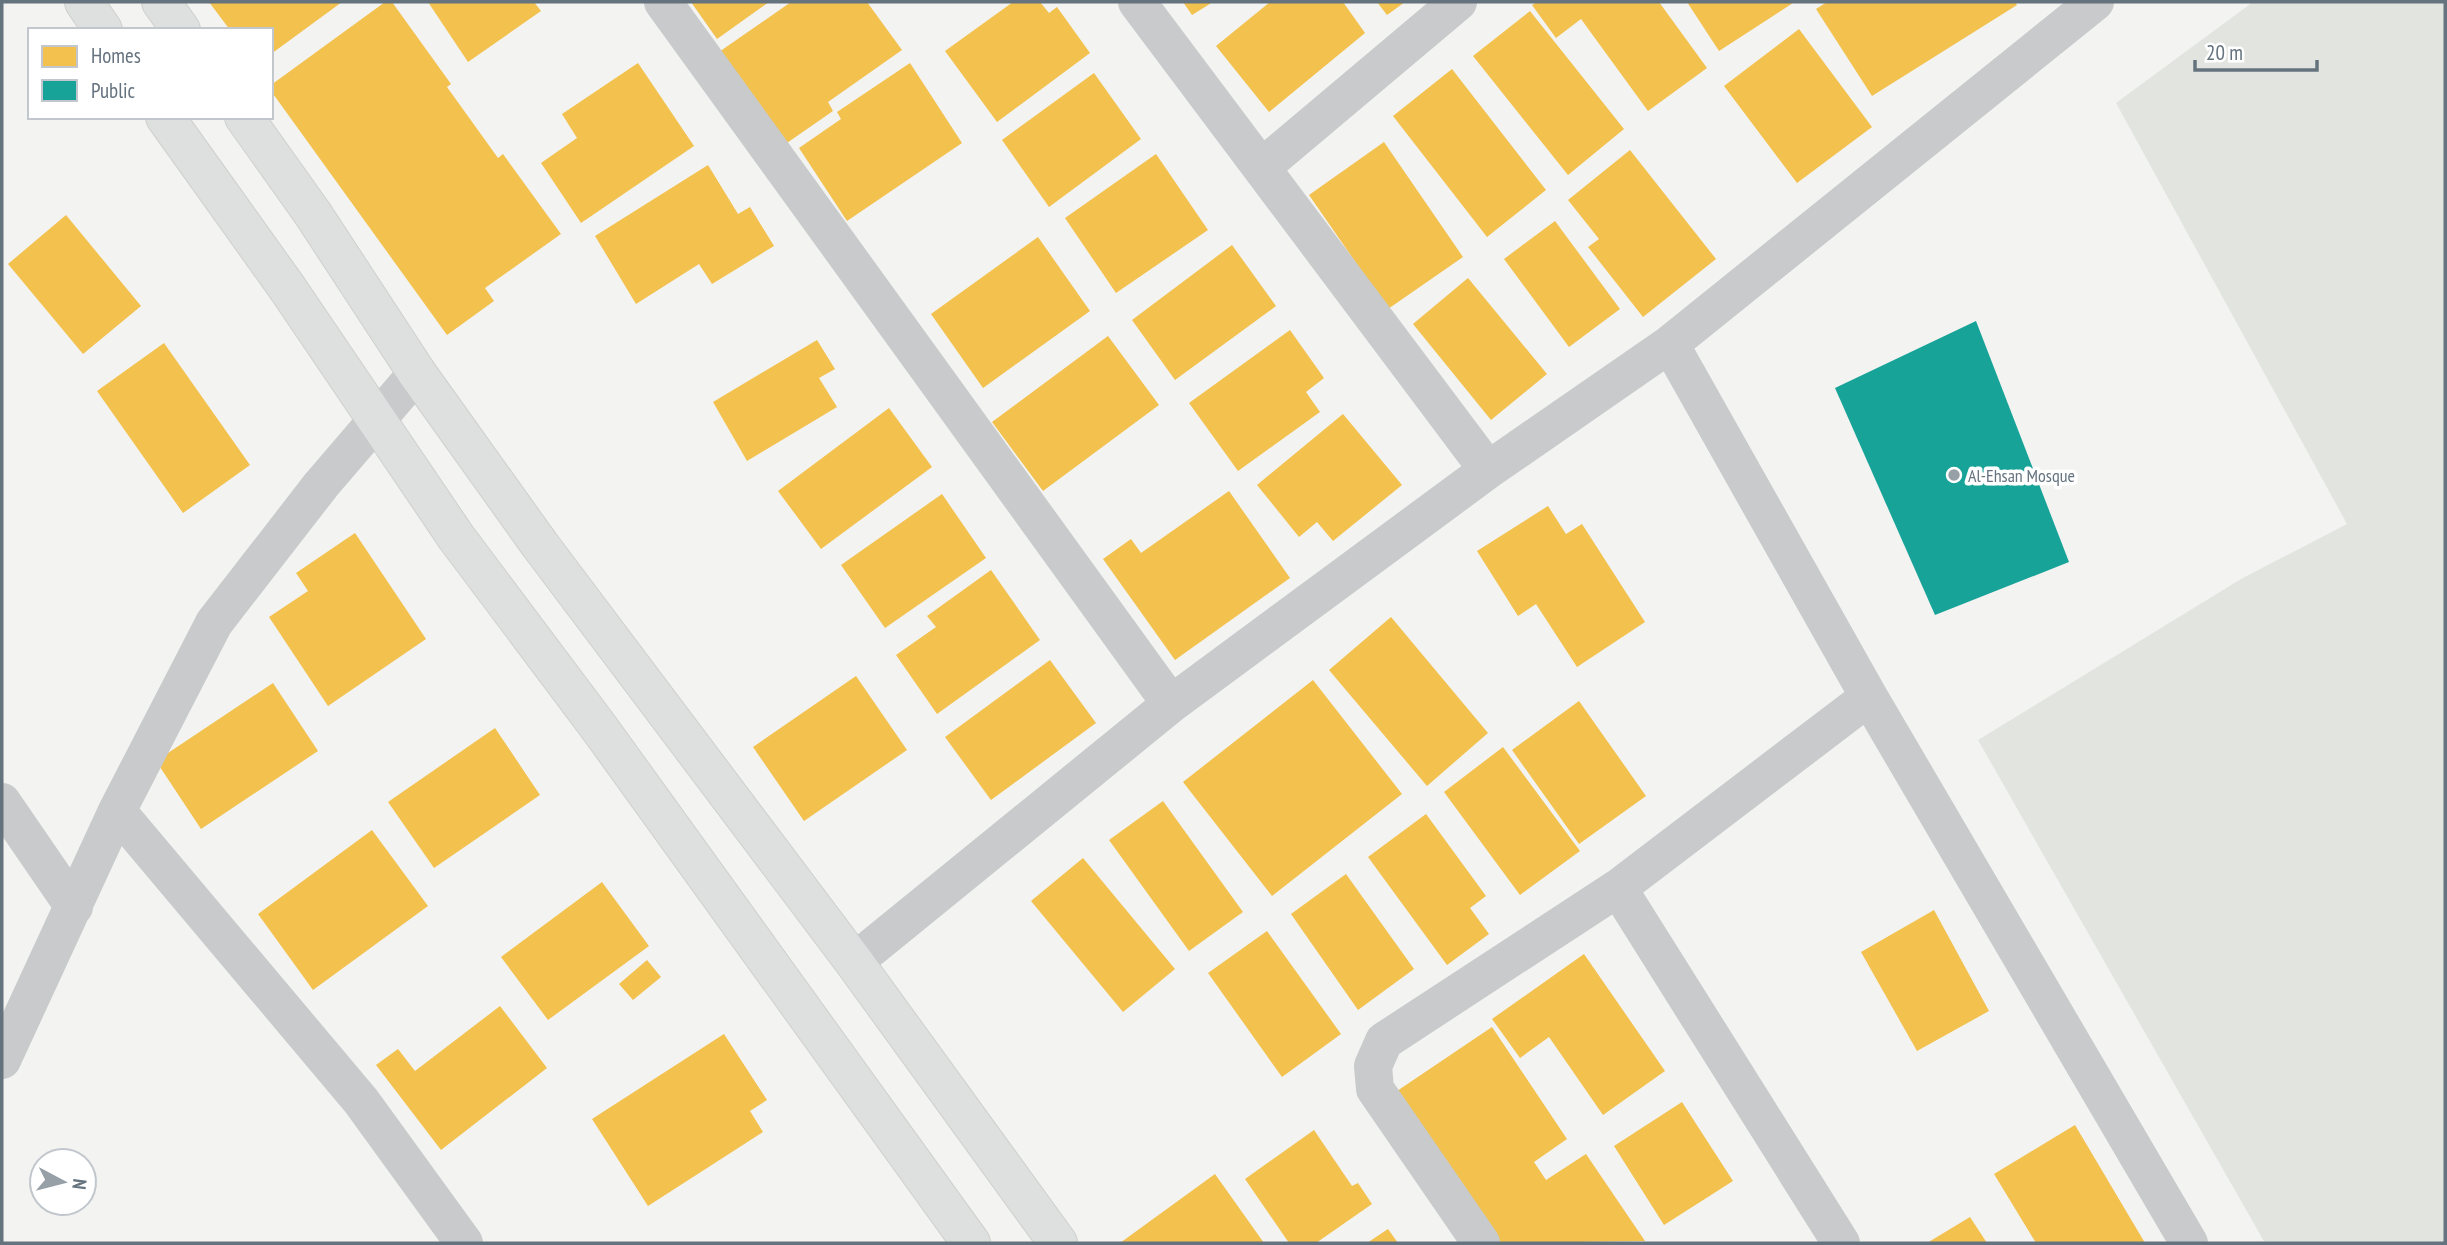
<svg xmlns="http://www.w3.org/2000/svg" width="2447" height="1245" viewBox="0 0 2447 1245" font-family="'PT Sans Narrow',sans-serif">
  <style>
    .green { fill: #e2e5df }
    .homes { fill: #f2c14e }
    .public { fill: #17a398 }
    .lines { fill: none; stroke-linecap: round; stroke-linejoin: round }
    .secondary-casing { stroke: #cfcfcf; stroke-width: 40 }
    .street { stroke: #c8cacb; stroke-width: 38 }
    .secondary { stroke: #dedfdf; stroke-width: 38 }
    .poi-dot { fill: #97a0a7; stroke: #fff; stroke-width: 2.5 }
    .labels { text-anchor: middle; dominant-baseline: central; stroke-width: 7; stroke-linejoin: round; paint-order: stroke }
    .poi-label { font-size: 18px; fill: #65737f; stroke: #fff; text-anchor: start }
  </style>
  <rect width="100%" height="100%" fill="#f3f3f1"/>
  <path class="green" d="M2253,2h192v1241h-180l-287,-503 263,-161 106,-55 -231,-421z"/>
  <path class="homes" d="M209,2h133l-71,52v-24h-41z
    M385,2h7l59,82 -4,3 51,71 5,-4 58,80 -76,54 9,13 -47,34 -176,-244v-6z
    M428,2h106l7,9 -73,51z
    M691,2h78l-52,37z
    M791,2h76l35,48 -74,52 5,9 -49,34 -65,-93z
    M1013,2h27l9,11 8,-6 33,46 -93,69 -52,-71z
    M1183,2h30l-21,13z
    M1270,2h73l22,31 -96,79 -53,-66z
    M1377,2h28l-18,13z
    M1537,2h122l48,66 -59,43 -67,-92 -25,19 -24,-33z
    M1687,2h105l1,1 -74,48z
    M1827,2h188l2,3 -145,91 -56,-87z
    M1530,11l94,118 -56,46 -95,-119z
    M1799,29l73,98 -75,56 -73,-97z
    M638,63l56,83 -113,77 -40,-60 36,-25 -15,-24z
    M910,63l52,80 -115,78 -48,-73 42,-29 -4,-7z
    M1452,69l94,121 -59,47 -94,-121z
    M1094,73l47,66 -92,68 -47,-67z
    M1384,142l79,115 -75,52 -79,-114z
    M1630,150l86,109 -73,58 -55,-70 11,-8 -31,-39z
    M1156,154l52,76 -92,63 -51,-75z
    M708,165l30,49 12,-7 24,39 -62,38 -13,-20 -63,40 -41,-68z
    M66,215l75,91 -58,48 -75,-90z
    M1555,221l65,88 -51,38 -65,-88z
    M1038,237l52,74 -107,77 -52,-74z
    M1232,245l44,61 -101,74 -43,-60z
    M1468,278l79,96 -56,46 -78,-96z
    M1290,330l34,48 -18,14 14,20 -82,59 -49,-68z
    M1108,336l51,69 -116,86 -51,-69z
    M817,340l18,29 -16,9 18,29 -90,54 -34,-59z
    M164,343l86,122 -67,48 -86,-122z
    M889,408l43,59 -111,82 -43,-58z
    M1343,414l59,71 -69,56 -16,-19 -18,15 -42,-52z
    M1229,491l61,87 -115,82 -72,-101 28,-20 10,14z
    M942,494l44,64 -101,70 -44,-63z
    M1548,506l18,28 16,-10 63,98 -68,45 -41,-63 -18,12 -41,-65z
    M355,533l71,106 -98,67 -59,-89 39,-26 -12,-18z
    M991,570l49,70 -103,74 -41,-59 40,-28 -9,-11z
    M1391,617l97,116 -61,53 -98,-116z
    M1050,660l46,63 -105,77 -46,-63z
    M856,676l51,74 -103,71 -51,-74z
    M1313,680l89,114 -130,102 -89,-114z
    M273,683l45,68 -117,78 -45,-68z
    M1579,701l67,95 -67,48 -67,-94z
    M495,728l45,67 -106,73 -46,-66z
    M1503,747l77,104 -60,44 -76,-103z
    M1163,801l80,111 -54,39 -80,-111z
    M1426,814l60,82 -16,12 19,26 -42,31 -79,-108z
    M372,830l56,76 -115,84 -55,-76z
    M1083,858l92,111 -52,43 -92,-111z
    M1346,874l68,95 -56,41 -67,-96z
    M602,882l47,64 -101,74 -47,-63z
    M1934,910l55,101 -72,40 -56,-99z
    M1267,931l74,103 -59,43 -74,-104z
    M1584,954l81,117 -62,44 -54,-78 -29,21 -28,-39z
    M647,960l14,17 -28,23 -14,-16z
    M500,1006l47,62 -106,82 -65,-85 22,-16 17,22z
    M1492,1027l75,112 -33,23 12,18 40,-26 59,87 -145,2 -103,-152z
    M724,1034l43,66 -17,11 13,21 -115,74 -56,-87z
    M1682,1102l51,79 -69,44 -50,-79z
    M2075,1125l70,118h-109l-42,-69z
    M1314,1130l38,56 6,-3 14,21 -56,39h-27l-44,-64z
    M1215,1174l49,69h-144z
    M1970,1217l17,26h-60z
    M1388,1229l10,14h-31z"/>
  <path class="public" d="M1976,321l93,241 -134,53 -100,-227z"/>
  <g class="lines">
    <g class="secondary-casing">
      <path id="secondary" d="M84,2l19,28
        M161,2l20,28
        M165,117l123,172 168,248 144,192 371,514
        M244,117l69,97 104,159 123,172 314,417 204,281"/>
    </g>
    <path class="street" d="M663,2l508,702
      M1137,2l351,468
      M1262,167l196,-165
      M1670,344l199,353 320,546
      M2,802l72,105
      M117,811l244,290 103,142
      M1618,888l223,355
      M854,962l317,-258 317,-234 182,-126 425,-342
      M2,1060l115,-249 97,-188 107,-138 96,-112
      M1481,1243l-106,-154 -2,-23 11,-25 234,-153 251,-191"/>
    <use href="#secondary" class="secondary"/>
  </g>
  <circle class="poi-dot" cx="1954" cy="475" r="7"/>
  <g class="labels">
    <g class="poi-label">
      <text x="1968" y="475">Al-Ehsan Mosque</text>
    </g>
  </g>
  <rect width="2447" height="1245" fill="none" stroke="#65737f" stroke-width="7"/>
  <rect x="28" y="28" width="245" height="91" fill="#ffffff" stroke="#c1c7cc" stroke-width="2"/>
  <rect x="42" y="46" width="35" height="21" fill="#f2c14e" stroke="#c1c7cc" stroke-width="2"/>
  <text x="91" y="63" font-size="21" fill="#65737f">Homes</text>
  <rect x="42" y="80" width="35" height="21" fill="#17a398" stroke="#c1c7cc" stroke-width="2"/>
  <text x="91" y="98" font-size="21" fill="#65737f">Public</text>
  <g transform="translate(63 1182) rotate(97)"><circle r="33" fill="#ffffff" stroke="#c1c7cc" stroke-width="2"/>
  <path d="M0-5L12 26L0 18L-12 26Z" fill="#97a0a7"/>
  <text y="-10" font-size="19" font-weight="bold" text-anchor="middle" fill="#65737f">N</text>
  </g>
  <path d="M2195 60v10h122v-10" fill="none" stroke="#65737f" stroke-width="3.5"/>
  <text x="2206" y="60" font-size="21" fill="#65737f" stroke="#ffffff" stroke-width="5" paint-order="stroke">20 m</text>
</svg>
